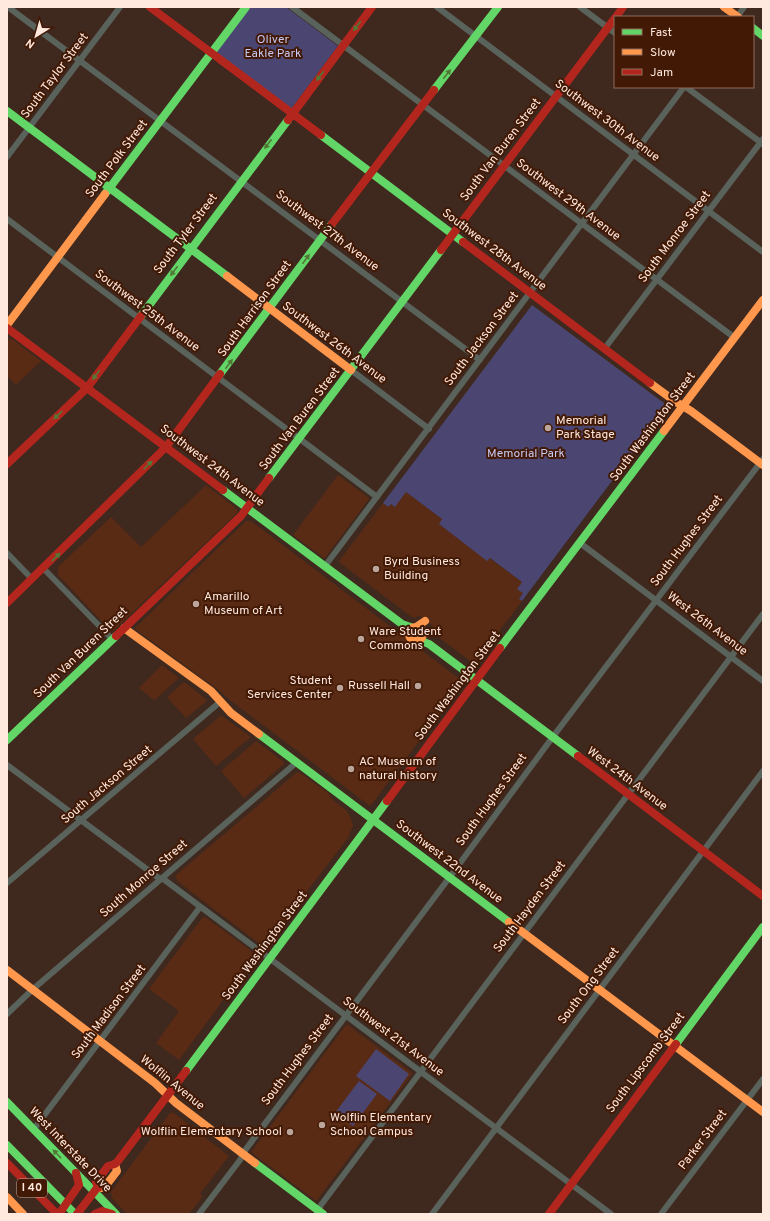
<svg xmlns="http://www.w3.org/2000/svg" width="770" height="1221" viewBox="0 0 770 1221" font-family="Overpass,sans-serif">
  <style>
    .built { fill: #592b15 }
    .green { fill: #4b4671 }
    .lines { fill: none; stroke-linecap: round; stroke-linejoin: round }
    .street { stroke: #59625b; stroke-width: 6 }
    .fast { stroke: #63d668; stroke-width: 8 }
    .slow { stroke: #ff974d; stroke-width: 8 }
    .jam { stroke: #b3261e; stroke-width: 8 }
    .oneway { fill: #527836 }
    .poi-dot { fill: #bca59b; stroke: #421905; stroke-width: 1.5 }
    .labels { text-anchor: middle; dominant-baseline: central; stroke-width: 4; stroke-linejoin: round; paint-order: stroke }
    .shield { fill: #421905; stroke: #c6aa9d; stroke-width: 1 }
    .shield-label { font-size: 11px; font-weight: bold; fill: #ffe8de }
    .park-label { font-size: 12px; fill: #c7c8f3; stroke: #421905 }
    .street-label { font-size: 12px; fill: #ffe8de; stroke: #421905 }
    .poi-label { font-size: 12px; fill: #ffe8de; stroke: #421905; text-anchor: start }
  </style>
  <rect width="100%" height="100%" fill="#3f281e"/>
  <path class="built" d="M9,339h3l29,22 -25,24 -9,-9v-35z
    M338,475l31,23v1l-44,59h-1l-31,-23z
    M206,485l31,24v4l-123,117h-4l-52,-55v-8l53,-50 30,30z
    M406,492l37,28 -4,4 48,36 2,-2 33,24 1,11 -4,5 3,3 -48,63 -41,-31 -2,-2 2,-5 -13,-10 -6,2 -5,-3 -69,-52 -1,-2 44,-58 5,4z
    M246,521h5l210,159 1,4 -91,121 -1,1 -139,-105 -11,-10 -85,-62v-1z
    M162,665l17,13 -22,20 -3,2 -15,-12z
    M184,682l22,17 1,2 -21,17 -19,-21z
    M220,716h2l29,21 -35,29 -23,-27z
    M256,741l28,21v2l-40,34 -23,-27z
    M299,772l29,21 6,8 13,10 5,10 1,5 -5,12 -84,109 -87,-66 -1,-6 120,-102z
    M205,917l44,32 6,6v2l-76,103 -23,-17 23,-32 -30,-22 53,-71z
    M346,1025h2l63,47 1,2 -95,126h-2l-63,-47v-2z
    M170,1113h4l55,43 -29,38 3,2 -14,18h-62l-15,-16 -1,-6z"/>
  <path class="green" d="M250,7h36l52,39 -47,63 -75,-56z
    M532,305l136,101 -146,195 -3,-2 4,-6 -6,-4 5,-7 -32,-24 -3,3 -48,-37 3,-5 -36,-27 -11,15 -4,-3 -3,3 -5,-4z
    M376,1049l33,25 -19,27 -34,-25z
    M359,1081l18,13 -24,32 -18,-13z"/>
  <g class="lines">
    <path class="street" d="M8,7l472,353
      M292,7l443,331
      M437,7l326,245
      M580,7l35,26
      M737,17l7,-10
      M686,87l77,57
      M7,157l113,-150
      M7,219l370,278
      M605,348l158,-209
      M351,370l78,59
      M580,543l183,138
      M7,553l25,26
      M325,566l359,-479
      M43,568l69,71
      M7,765l153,114
      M162,878l449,336
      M7,883l213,-181
      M7,1014l25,-24 265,-228
      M34,1129l166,-222
      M199,1214l41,-54 6,-11 203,-271 103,-140 211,-279
      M317,1214l4,-9 442,-591
      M432,1214l331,-443
      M661,1214l102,-135"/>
    <path class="fast" d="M753,28l10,8
      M434,90l64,-83
      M7,111l220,165
      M321,135l142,107
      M105,194l141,-187
      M141,316l147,-196
      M220,374l112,-150
      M269,478l172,-228
      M223,490l179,134 11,4
      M418,640l11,4 149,112
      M500,648l164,-217
      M259,734l250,188
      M7,740l109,-104
      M676,1044l87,-117
      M186,1071l201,-270
      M7,1102l109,112
      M7,1145l68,69
      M255,1163l68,51"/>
    <path class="slow" d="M724,7l14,10
      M227,276l124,94
      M7,325l98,-131
      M650,383l26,19 15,9 72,54
      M664,431l99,-131
      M416,627l9,-6
      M409 634a7 7 0 1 1 14 0a7 7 0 1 1-14 0Z
      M124,628l87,63 20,22 28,21
      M509,922l254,190
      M7,970l148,113 21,20 79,60
      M98,1188h6l13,-17 -2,-7
      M7,1197l16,17"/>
    <path class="jam" d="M150,7l171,128
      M616,17l7,-10
      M288,120l84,-113
      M332,224l102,-134
      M463,242l187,141
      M441,250l174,-232
      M7,328l216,162
      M7,464l80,-76 54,-72
      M7,603l159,-156 54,-73
      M116,636l125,-120 28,-38
      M578,756l185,140
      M387,801l113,-153
      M7,1163l50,51
      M98,1188l-2,-6 12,-16 7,-2 3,-3 68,-90
      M59,1214l20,-29 -3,-12
      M77,1214l20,-26
      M95,1214l7,-3 10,3
      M549,1214l127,-170"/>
  </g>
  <defs><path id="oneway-solid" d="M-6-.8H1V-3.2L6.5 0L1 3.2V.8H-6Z"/></defs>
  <g class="oneway">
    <use href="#oneway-solid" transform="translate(357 26) rotate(127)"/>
    <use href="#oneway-solid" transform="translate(447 74) rotate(-52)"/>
    <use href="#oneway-solid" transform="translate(320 76) rotate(127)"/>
    <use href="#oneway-solid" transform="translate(268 144) rotate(127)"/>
    <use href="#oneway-solid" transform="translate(306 259) rotate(-54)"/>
    <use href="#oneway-solid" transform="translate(174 271) rotate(127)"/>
    <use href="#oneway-solid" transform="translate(229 364) rotate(-53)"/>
    <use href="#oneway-solid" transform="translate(96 375) rotate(127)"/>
    <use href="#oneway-solid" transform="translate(58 415) rotate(136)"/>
    <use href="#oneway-solid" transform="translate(148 465) rotate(-45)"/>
    <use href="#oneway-solid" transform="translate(56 557) rotate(-44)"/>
    <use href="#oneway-solid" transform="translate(57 1154) rotate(-134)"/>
  </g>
  <g class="poi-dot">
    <circle cx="548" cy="428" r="4"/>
    <circle cx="376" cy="569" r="4"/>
    <circle cx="196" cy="604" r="4"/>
    <circle cx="361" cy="639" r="4"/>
    <circle cx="418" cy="686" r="4"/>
    <circle cx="340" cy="688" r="4"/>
    <circle cx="351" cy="769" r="4"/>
    <circle cx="322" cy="1125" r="4"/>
    <circle cx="290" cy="1132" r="4"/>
  </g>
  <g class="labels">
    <rect class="shield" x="17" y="1179" width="30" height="18" rx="3"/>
    <g class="shield-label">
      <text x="32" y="1188">I 40</text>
    </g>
    <g class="park-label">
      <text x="273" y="40">Oliver<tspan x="273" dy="14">Eakle Park</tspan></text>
      <text x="526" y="454">Memorial Park</text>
    </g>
    <g class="street-label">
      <text transform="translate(55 76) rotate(-53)">South Taylor Street</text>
      <text transform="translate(607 121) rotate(37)">Southwest 30th Avenue</text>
      <text transform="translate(501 150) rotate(-53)">South Van Buren Street</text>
      <text transform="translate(117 159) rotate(-53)">South Polk Street</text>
      <text transform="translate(568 200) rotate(37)">Southwest 29th Avenue</text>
      <text transform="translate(327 231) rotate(37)">Southwest 27th Avenue</text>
      <text transform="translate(186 234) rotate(-53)">South Tyler Street</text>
      <text transform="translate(675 237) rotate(-53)">South Monroe Street</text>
      <text transform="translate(494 250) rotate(37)">Southwest 28th Avenue</text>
      <text transform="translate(255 309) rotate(-54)">South Harrison Street</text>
      <text transform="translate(147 311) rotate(37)">Southwest 25th Avenue</text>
      <text transform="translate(482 339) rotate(-53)">South Jackson Street</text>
      <text transform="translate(334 343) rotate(37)">Southwest 26th Avenue</text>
      <text transform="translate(300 419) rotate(-53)">South Van Buren Street</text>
      <text transform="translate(653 427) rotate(-53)">South Washington Street</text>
      <text transform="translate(212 466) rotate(37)">Southwest 24th Avenue</text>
      <text transform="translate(687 541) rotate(-53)">South Hughes Street</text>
      <text transform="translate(707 624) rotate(37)">West 26th Avenue</text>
      <text transform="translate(81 653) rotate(-44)">South Van Buren Street</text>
      <text transform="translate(458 686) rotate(-53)">South Washington Street</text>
      <text transform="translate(627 779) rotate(37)">West 24th Avenue</text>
      <text transform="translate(107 785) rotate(-40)">South Jackson Street</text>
      <text transform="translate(492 800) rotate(-54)">South Hughes Street</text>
      <text transform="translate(449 862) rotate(37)">Southwest 22nd Avenue</text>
      <text transform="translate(144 879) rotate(-41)">South Monroe Street</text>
      <text transform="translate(530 907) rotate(-53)">South Hayden Street</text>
      <text transform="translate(265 946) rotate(-53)">South Washington Street</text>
      <text transform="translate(589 986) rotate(-53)">South Ong Street</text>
      <text transform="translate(109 1012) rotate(-53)">South Madison Street</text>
      <text transform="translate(393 1037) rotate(37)">Southwest 21st Avenue</text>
      <text transform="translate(298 1060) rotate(-53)">South Hughes Street</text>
      <text transform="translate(646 1063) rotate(-53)">South Lipscomb Street</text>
      <text transform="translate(172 1083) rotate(39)">Wolflin Avenue</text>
      <text transform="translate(703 1140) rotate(-53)">Parker Street</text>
      <text transform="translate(70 1150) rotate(46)">West Interstate Drive</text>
    </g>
    <g class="poi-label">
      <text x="556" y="421">Memorial<tspan x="556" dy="14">Park Stage</tspan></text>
      <text x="384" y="562">Byrd Business<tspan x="384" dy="14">Building</tspan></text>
      <text x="204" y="597">Amarillo<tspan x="204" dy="14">Museum of Art</tspan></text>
      <text x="369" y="632">Ware Student<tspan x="369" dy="14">Commons</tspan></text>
      <text x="332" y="681" text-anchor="end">Student<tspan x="332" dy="14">Services Center</tspan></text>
      <text x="410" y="686" text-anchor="end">Russell Hall</text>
      <text x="359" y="762">AC Museum of<tspan x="359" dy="14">natural history</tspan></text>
      <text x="330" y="1118">Wolflin Elementary<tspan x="330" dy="14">School Campus</tspan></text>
      <text x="282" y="1132" text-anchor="end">Wolflin Elementary School</text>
    </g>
  </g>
  <rect width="770" height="1221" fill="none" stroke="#ffe8de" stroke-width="16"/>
  <rect x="614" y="16" width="140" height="72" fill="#421905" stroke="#8e6c5c"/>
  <rect x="622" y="29" width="20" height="6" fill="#63d668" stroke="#8e6c5c"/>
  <text x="650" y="36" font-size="12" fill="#ffe8de">Fast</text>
  <rect x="622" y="49" width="20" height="6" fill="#ff974d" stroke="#8e6c5c"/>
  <text x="650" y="56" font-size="12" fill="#ffe8de">Slow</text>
  <rect x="622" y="69" width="20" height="6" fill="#b3261e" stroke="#8e6c5c"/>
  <text x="650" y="76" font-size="12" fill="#ffe8de">Jam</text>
  <g transform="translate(36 36) rotate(217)" stroke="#421905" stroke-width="3" paint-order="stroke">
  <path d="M0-3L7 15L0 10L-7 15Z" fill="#ffe8de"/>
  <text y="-6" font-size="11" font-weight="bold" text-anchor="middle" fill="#ffe8de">N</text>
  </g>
</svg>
